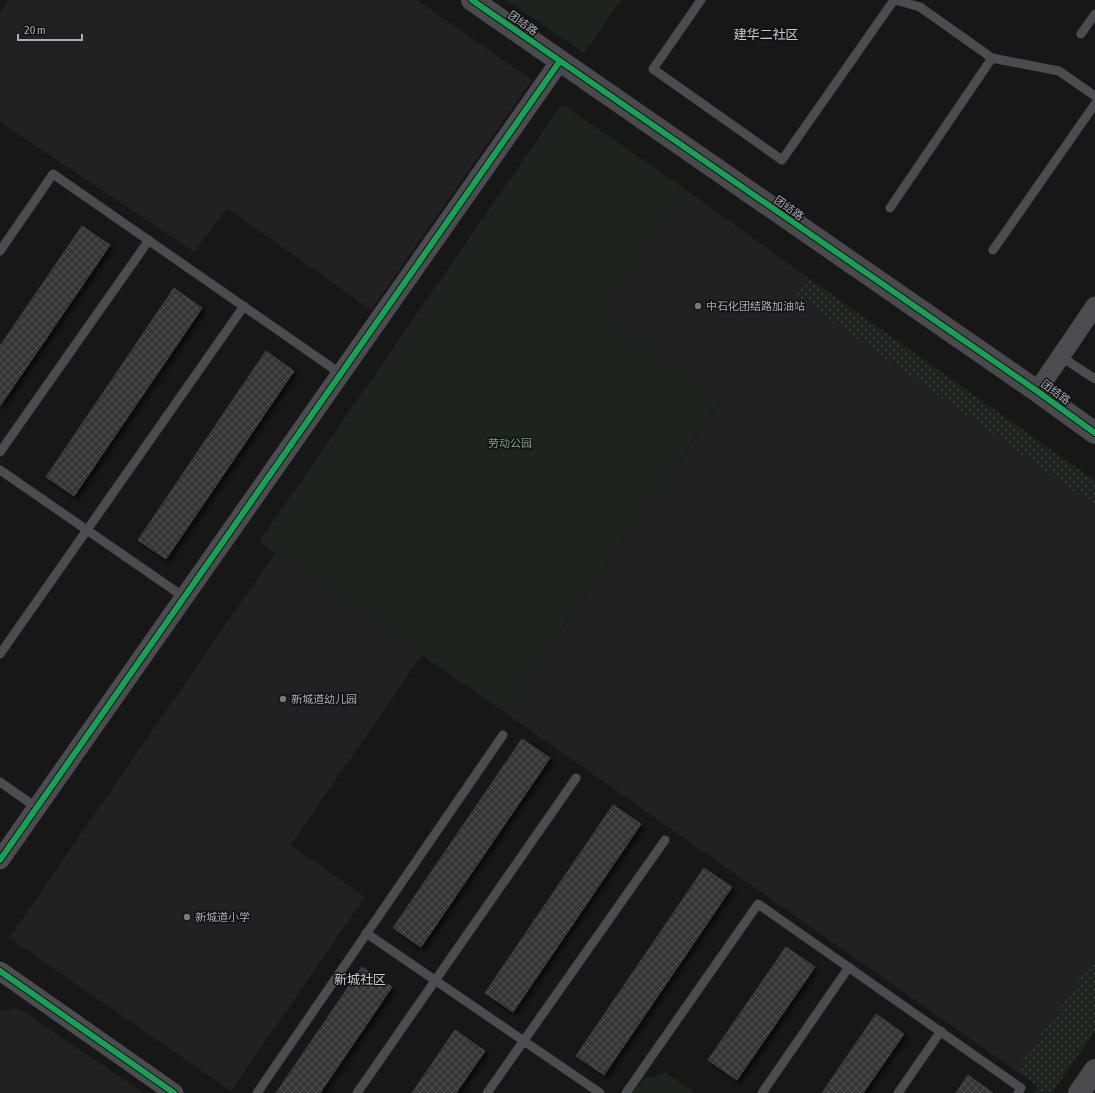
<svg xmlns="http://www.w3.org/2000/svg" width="1095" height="1093" viewBox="0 0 1095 1093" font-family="'Asap Condensed','Noto Sans SC',sans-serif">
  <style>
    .built { fill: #212123 }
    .grass { fill: url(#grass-dots) }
    .park { fill: #1d241e }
    .building { fill: url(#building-cross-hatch); stroke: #3f4043; filter: url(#shadow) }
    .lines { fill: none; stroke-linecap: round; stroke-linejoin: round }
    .lane { stroke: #4b4c50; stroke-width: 9 }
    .street { stroke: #4b4c50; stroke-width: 19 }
    .secondary { stroke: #4a4a4e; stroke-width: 22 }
    .cycleway-casing { stroke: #111113; stroke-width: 8 }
    .cycleway { stroke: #1a9f57; stroke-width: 6 }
    .poi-dot { fill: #757880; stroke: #111113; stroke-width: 1.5 }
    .labels { text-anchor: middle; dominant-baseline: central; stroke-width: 3; stroke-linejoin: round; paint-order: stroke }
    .street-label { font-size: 11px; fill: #a8adb8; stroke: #111113 }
    .poi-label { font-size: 11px; fill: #a8adb8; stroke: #111113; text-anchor: start }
    .park-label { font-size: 11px; fill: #7fa381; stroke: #111113 }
    .quarter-label { font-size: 13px; fill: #c9ccd4; stroke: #111113 }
  </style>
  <defs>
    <pattern id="grass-dots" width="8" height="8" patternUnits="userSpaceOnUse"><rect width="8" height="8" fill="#1d241e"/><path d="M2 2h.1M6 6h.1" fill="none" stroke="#3b413d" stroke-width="1.8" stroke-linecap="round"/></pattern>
    <pattern id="building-cross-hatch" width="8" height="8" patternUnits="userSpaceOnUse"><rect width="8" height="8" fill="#353536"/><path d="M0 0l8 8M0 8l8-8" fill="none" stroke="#4f5051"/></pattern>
    <filter id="shadow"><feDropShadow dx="3.5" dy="3.5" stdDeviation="2" flood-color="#0009"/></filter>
  </defs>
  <rect width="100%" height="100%" fill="#171717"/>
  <path class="built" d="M9,0h408l115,80 -161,230 -144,-102 -33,44 -194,-130v-109z
    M688,191l119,86 -12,18 300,211v451l-79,114 -512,-359 217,-311 -121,-85z
    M275,553l147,102 -131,190 74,52 -134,194 -222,-153z
    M18,1008l126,85h-144v-82z"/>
  <path class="grass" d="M807,277l288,204v25l-300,-211z
    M1095,957v74l-43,62h-19l5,-7 -22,-15z"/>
  <path class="park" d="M506,0h115l-37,53z
    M562,104l126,87 -87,125 120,84 -217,312 -245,-170z
    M665,1072l30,21h-63l12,-14z"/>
  <path class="building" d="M82,226l28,19 -110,161v-60z
    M174,288l28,20 -128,188 -28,-19z
    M266,351l28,20 -128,188 -28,-19z
    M522,739l28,19 -129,189 -28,-19z
    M613,805l28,19 -128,188 -28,-19z
    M704,868l28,19 -128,188 -28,-19z
    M786,947l29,20 -78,113 -29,-20z
    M362,967l30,20 -72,106h-44z
    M876,1014l28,20 -41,59h-41z
    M455,1030l30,21 -29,42h-44z
    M968,1075l25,18h-37z"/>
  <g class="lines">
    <path class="lane" d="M701,0l-48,69 129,91 112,-160
      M895,0l25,7 72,51 67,13 36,25
      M1081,34l14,-20
      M890,208l102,-150
      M993,250l102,-146
      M0,251l53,-77 288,200
      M1060,356l35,23
      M0,452l149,-212
      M0,470l184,127
      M0,654l244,-348
      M0,782l37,26
      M366,933l234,160
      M257,1093l246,-358
      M357,1093l219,-315
      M487,1093l178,-253
      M626,1093l132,-189 263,184 -3,5
      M762,1093l87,-126
      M898,1093l43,-62"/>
    <path class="street" d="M1037,391l58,-85
      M0,860l560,-799
      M0,971l174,122"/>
    <path class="secondary" d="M472,0l565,391 58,42
      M1079,1093l16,-23"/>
    <g class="cycleway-casing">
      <path id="cycleway" d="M472,0l565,391 58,42
        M0,860l560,-799
        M0,971l174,122"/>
    </g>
    <use href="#cycleway" class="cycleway"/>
  </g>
  <g class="poi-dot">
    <circle cx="698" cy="306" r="4"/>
    <circle cx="283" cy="699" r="4"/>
    <circle cx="187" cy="917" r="4"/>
  </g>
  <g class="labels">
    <g class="street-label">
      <text transform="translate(523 23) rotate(35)">团结路</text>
      <text transform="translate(789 208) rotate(35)">团结路</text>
      <text transform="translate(1056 392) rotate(36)">团结路</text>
    </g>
    <g class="poi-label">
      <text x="706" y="306">中石化团结路加油站</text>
      <text x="291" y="699">新城道幼儿园</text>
      <text x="195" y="917">新城道小学</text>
    </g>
    <g class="park-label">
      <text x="510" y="443">劳动公园</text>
    </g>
    <g class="quarter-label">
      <text x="766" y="34">建华二社区</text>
      <text x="360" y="979">新城社区</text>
    </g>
  </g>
  <path d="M18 34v6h64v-6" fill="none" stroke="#a8adb8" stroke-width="2"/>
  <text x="24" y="34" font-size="12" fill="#a8adb8" stroke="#111113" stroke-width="3" paint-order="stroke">20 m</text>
</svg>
